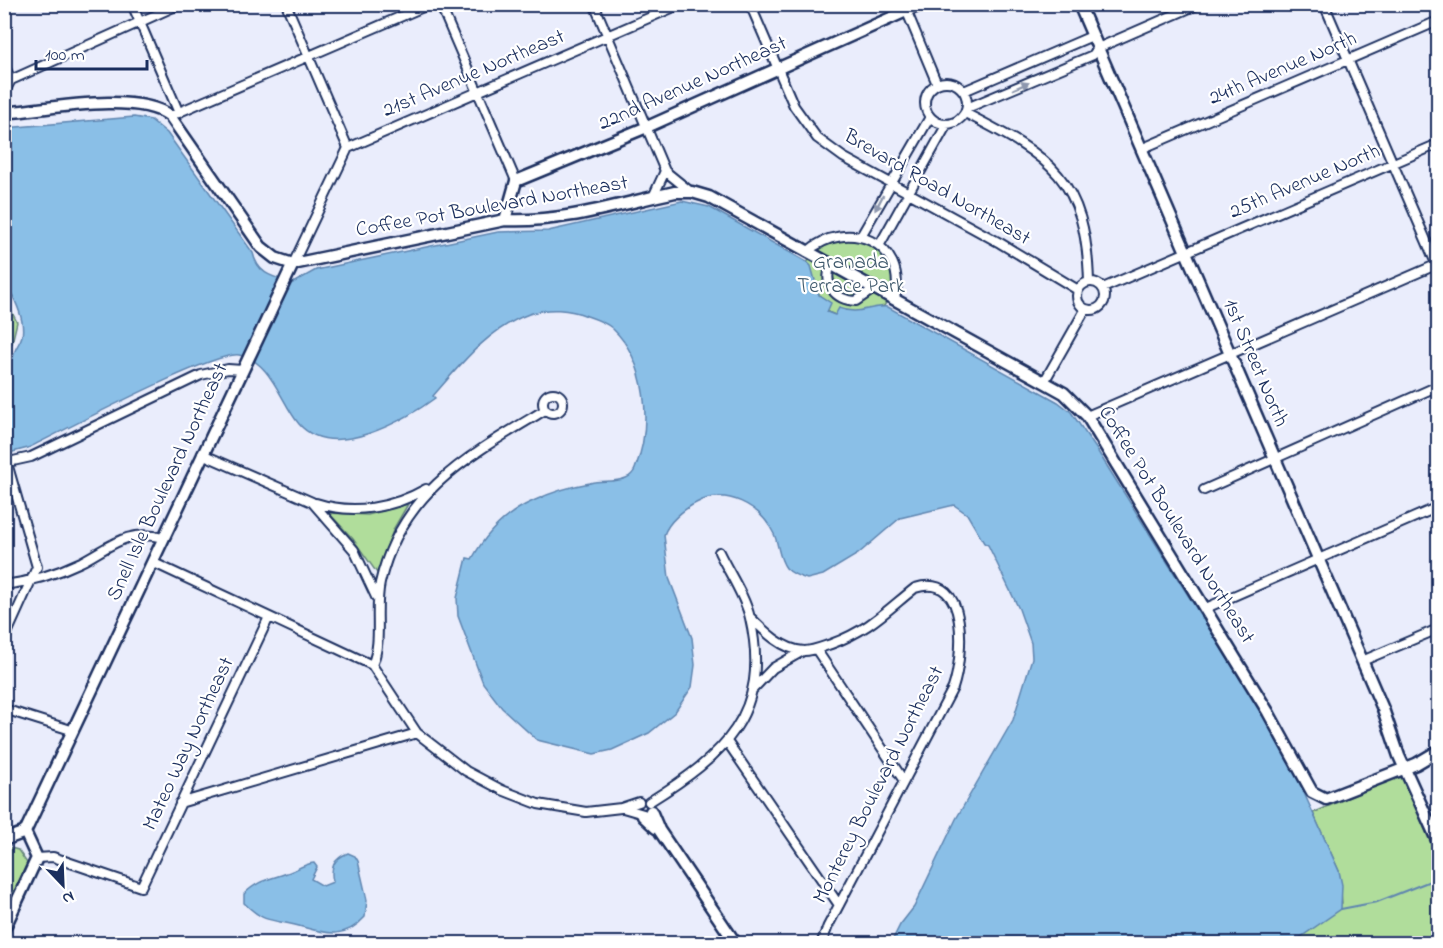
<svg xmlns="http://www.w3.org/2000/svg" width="1443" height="948" viewBox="0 0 1443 948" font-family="'Indie Flower',sans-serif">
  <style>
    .green { fill: #b0dd9b; stroke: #66867c; stroke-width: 1.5 }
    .water { fill: #8abfe7; stroke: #5e85b0; stroke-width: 1.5 }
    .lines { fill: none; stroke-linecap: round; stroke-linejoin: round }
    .stream { stroke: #5e85b0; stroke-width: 2 }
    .minor-casing { stroke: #1b2f5e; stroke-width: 12 }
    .tertiary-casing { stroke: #1b2f5e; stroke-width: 15 }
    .minor { stroke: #fff; stroke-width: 8 }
    .tertiary { stroke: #fff; stroke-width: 10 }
    .oneway { fill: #8d97ae }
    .labels { text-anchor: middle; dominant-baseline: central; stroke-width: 4.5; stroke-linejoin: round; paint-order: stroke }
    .street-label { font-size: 21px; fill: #1b2f5e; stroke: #fff }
    .park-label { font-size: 21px; fill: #405a6d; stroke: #fff }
  </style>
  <rect width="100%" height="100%" fill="#eaedfc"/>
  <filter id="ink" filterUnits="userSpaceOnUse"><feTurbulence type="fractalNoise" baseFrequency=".0167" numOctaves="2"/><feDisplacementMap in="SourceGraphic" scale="12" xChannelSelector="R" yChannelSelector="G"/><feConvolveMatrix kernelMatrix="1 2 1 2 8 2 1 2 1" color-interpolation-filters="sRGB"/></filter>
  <g filter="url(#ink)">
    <path class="green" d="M850,238c35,9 56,35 34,68l-24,7 -14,-2 -11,4 -9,-4c-1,-12 -10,-18 -13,-30 -2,-8 0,-13 -6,-18 11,-20 22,-23 43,-25z
      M4,297l13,25 -5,21 -7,10z
      M408,504l-14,24 -17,45 -24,-34 -24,-26 39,2z
      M1395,777l7,1 6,11 30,72v82l-146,1c17,-15 36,-24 50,-41l-3,-32 -26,-58z
      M7,847l11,3 9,13 -22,51 -1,-66z"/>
    <path class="water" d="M134,117l17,3 16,13 86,120c5,22 20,24 40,30l23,-13 182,-38 50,-1 134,-30 27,6 98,55 4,4 8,29 12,8 -4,9 8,3 4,-7c21,8 29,-3 49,-1l170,95 13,10 26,38 163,260 36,65 43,96 3,14 -1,24 -49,34h-401l9,-18 14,-18 42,-88 57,-99 19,-62 -1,-15 -12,-34 -31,-64 -4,-2 -17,-29 -13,-9 -54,13 -42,36 -35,21 -16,4c-7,-2 -16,-6 -21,-11 -8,-11 -7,-23 -12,-34 -14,-29 -48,-47 -78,-31 -12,6 -28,19 -32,32l5,43 23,60 3,27 -3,22 -17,25 -26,21 -37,17 -18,4 -57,-14 -35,-32 -19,-25 -25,-67 -1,-18 10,-40 5,1c14,-26 34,-46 61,-58 17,-8 39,-15 57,-18 12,-3 24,0 36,-5 5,-2 7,-4 9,-9 18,-44 12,-108 -23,-141 -7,-6 -16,-9 -25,-12 -17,-7 -39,-9 -58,-2 -41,15 -68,50 -96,82l2,2c-29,22 -103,64 -136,26 -18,-21 -28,-64 -60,-69 -26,-4 -178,77 -211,93l-23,6v-90l8,-6c1,-10 7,-14 9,-22 4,-18 -10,-41 -17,-56v-152z
      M348,853l7,3 3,5 9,39 -2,17c-22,25 -43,15 -70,8 -27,-7 -29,-1 -51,-22v-9c16,-15 24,-14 43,-21 9,-3 17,-9 27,-10l3,4 -6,12 12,7 10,-4c-3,-14 0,-23 15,-29z"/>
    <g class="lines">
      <path class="stream" d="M1341,909l36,-7 61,-24"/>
      <g class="minor-casing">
        <path id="minor" d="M132,4l47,109
          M286,4l62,144
          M440,4l76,177
          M594,4l71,167 26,21
          M750,4l44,102 23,32 26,19 157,86 78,47
          M1324,4l114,264
          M907,12l30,72
          M4,65l7,15
          M925 103a21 21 0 1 1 42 0a21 21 0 1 1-42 0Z
          M964,91l128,-55
          M4,93l7,-13 169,-76
          M967,108l126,-53 5,-7 101,-44
          M965,113c86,44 121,65 124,169
          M170,116l260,-112
          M348,148l333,-144
          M1141,149l297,-128
          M653,197l12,-26
          M861,236l69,-119
          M879,246l68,-122
          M807,252c40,-35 101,-10 88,46
          M293,264l55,-116
          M831,264c-8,20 3,36 25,37l19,-13
          M1077 296a14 14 0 1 1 28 0a14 14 0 1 1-28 0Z
          M1103,288l335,-144
          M1044,382l41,-72
          M543 403a10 10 0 1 1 20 0a10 10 0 1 1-20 0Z
          M1087,416l351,-152
          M202,454l110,48 42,48 22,47
          M4,463l27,-6 170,-82 27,-6 14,1
          M1204,490l234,-104
          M316,503c37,12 77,5 110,-14
          M152,562l220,103 45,68 49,38 36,19 36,14 48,8 35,-4 18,-6
          M4,585c26,-3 54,-12 77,-23 29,-15 47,-34 82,-24
          M1206,608l232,-101
          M750,617c14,14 33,33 54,34 9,0 18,-4 27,-7 38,-14 54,-32 84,-56 56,-17 48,70 38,100l-125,238 -7,18
          M4,640l33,-73 -30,-104
          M816,649l88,132
          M1362,661l76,-32
          M372,665c11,-24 2,-55 8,-82 21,-92 90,-128 165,-173
          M753,689l20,-21 30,-17
          M4,709l67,21
          M728,743l111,162
          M649,802c74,-46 123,-88 101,-184 -5,-22 -21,-45 -31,-66
          M180,803l237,-70
          M623,808l24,7
          M37,858l16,-1 88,30 128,-270"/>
      </g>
      <g class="tertiary-casing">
        <path id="tertiary" d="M1079,4l304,705 16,47 39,86
          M4,113c43,-4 133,-22 166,3l91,131 14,11 18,6 212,-44c58,3 114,-16 170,-28h17l17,5 355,196 23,23 181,296 44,80 14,7 90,-35 22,-13
          M505,220l11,-39 131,-54 275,-123
          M651,811l8,19 77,114
          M643,816l13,12
          M4,840l21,-8 268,-568
          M4,929l33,-71 -12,-26"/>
      </g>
      <use href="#minor" class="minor"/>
      <use href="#tertiary" class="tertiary"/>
    </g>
    <defs><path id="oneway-solid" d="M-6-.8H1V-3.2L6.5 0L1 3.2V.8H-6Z" transform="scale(1.5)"/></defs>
    <g class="oneway">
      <use href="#oneway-solid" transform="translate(1021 86) rotate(-23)"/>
      <use href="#oneway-solid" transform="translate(879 203) rotate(118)"/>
    </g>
  </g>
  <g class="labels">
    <g class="street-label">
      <text transform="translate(1283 69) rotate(-23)">24th Avenue North</text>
      <text transform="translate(474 74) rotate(-23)">21st Avenue Northeast</text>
      <text transform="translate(693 84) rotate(-24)">22nd Avenue Northeast</text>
      <text transform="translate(1305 182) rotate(-23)">25th Avenue North</text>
      <text transform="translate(937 188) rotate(30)">Brevard Road Northeast</text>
      <text transform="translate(492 207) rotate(-10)">Coffee Pot Boulevard Northeast</text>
      <text transform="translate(1255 363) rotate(67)">1st Street North</text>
      <text transform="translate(168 482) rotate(-65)">Snell Isle Boulevard Northeast</text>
      <text transform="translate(1176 525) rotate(58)">Coffee Pot Boulevard Northeast</text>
      <text transform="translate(189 744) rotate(-65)">Mateo Way Northeast</text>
      <text transform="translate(879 785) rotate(-63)">Monterey Boulevard Northeast</text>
    </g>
    <g class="park-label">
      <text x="851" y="263">Granada<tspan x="851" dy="24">Terrace Park</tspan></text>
    </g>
  </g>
  <rect width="1443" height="948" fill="none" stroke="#fff" stroke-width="24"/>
  <rect x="12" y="12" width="1419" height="924" fill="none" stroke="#1b2f5e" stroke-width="2" filter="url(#ink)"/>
  <g transform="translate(63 885) rotate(157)" stroke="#ffffff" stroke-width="4.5" paint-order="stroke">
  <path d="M0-4.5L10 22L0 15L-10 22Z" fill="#1b2f5e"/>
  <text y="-9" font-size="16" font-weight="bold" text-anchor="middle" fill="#1b2f5e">N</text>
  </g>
  <path d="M36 60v9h111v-9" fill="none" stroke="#1b2f5e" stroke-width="3"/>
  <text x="45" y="60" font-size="18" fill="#1b2f5e" stroke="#ffffff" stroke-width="4.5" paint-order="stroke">100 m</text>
</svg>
